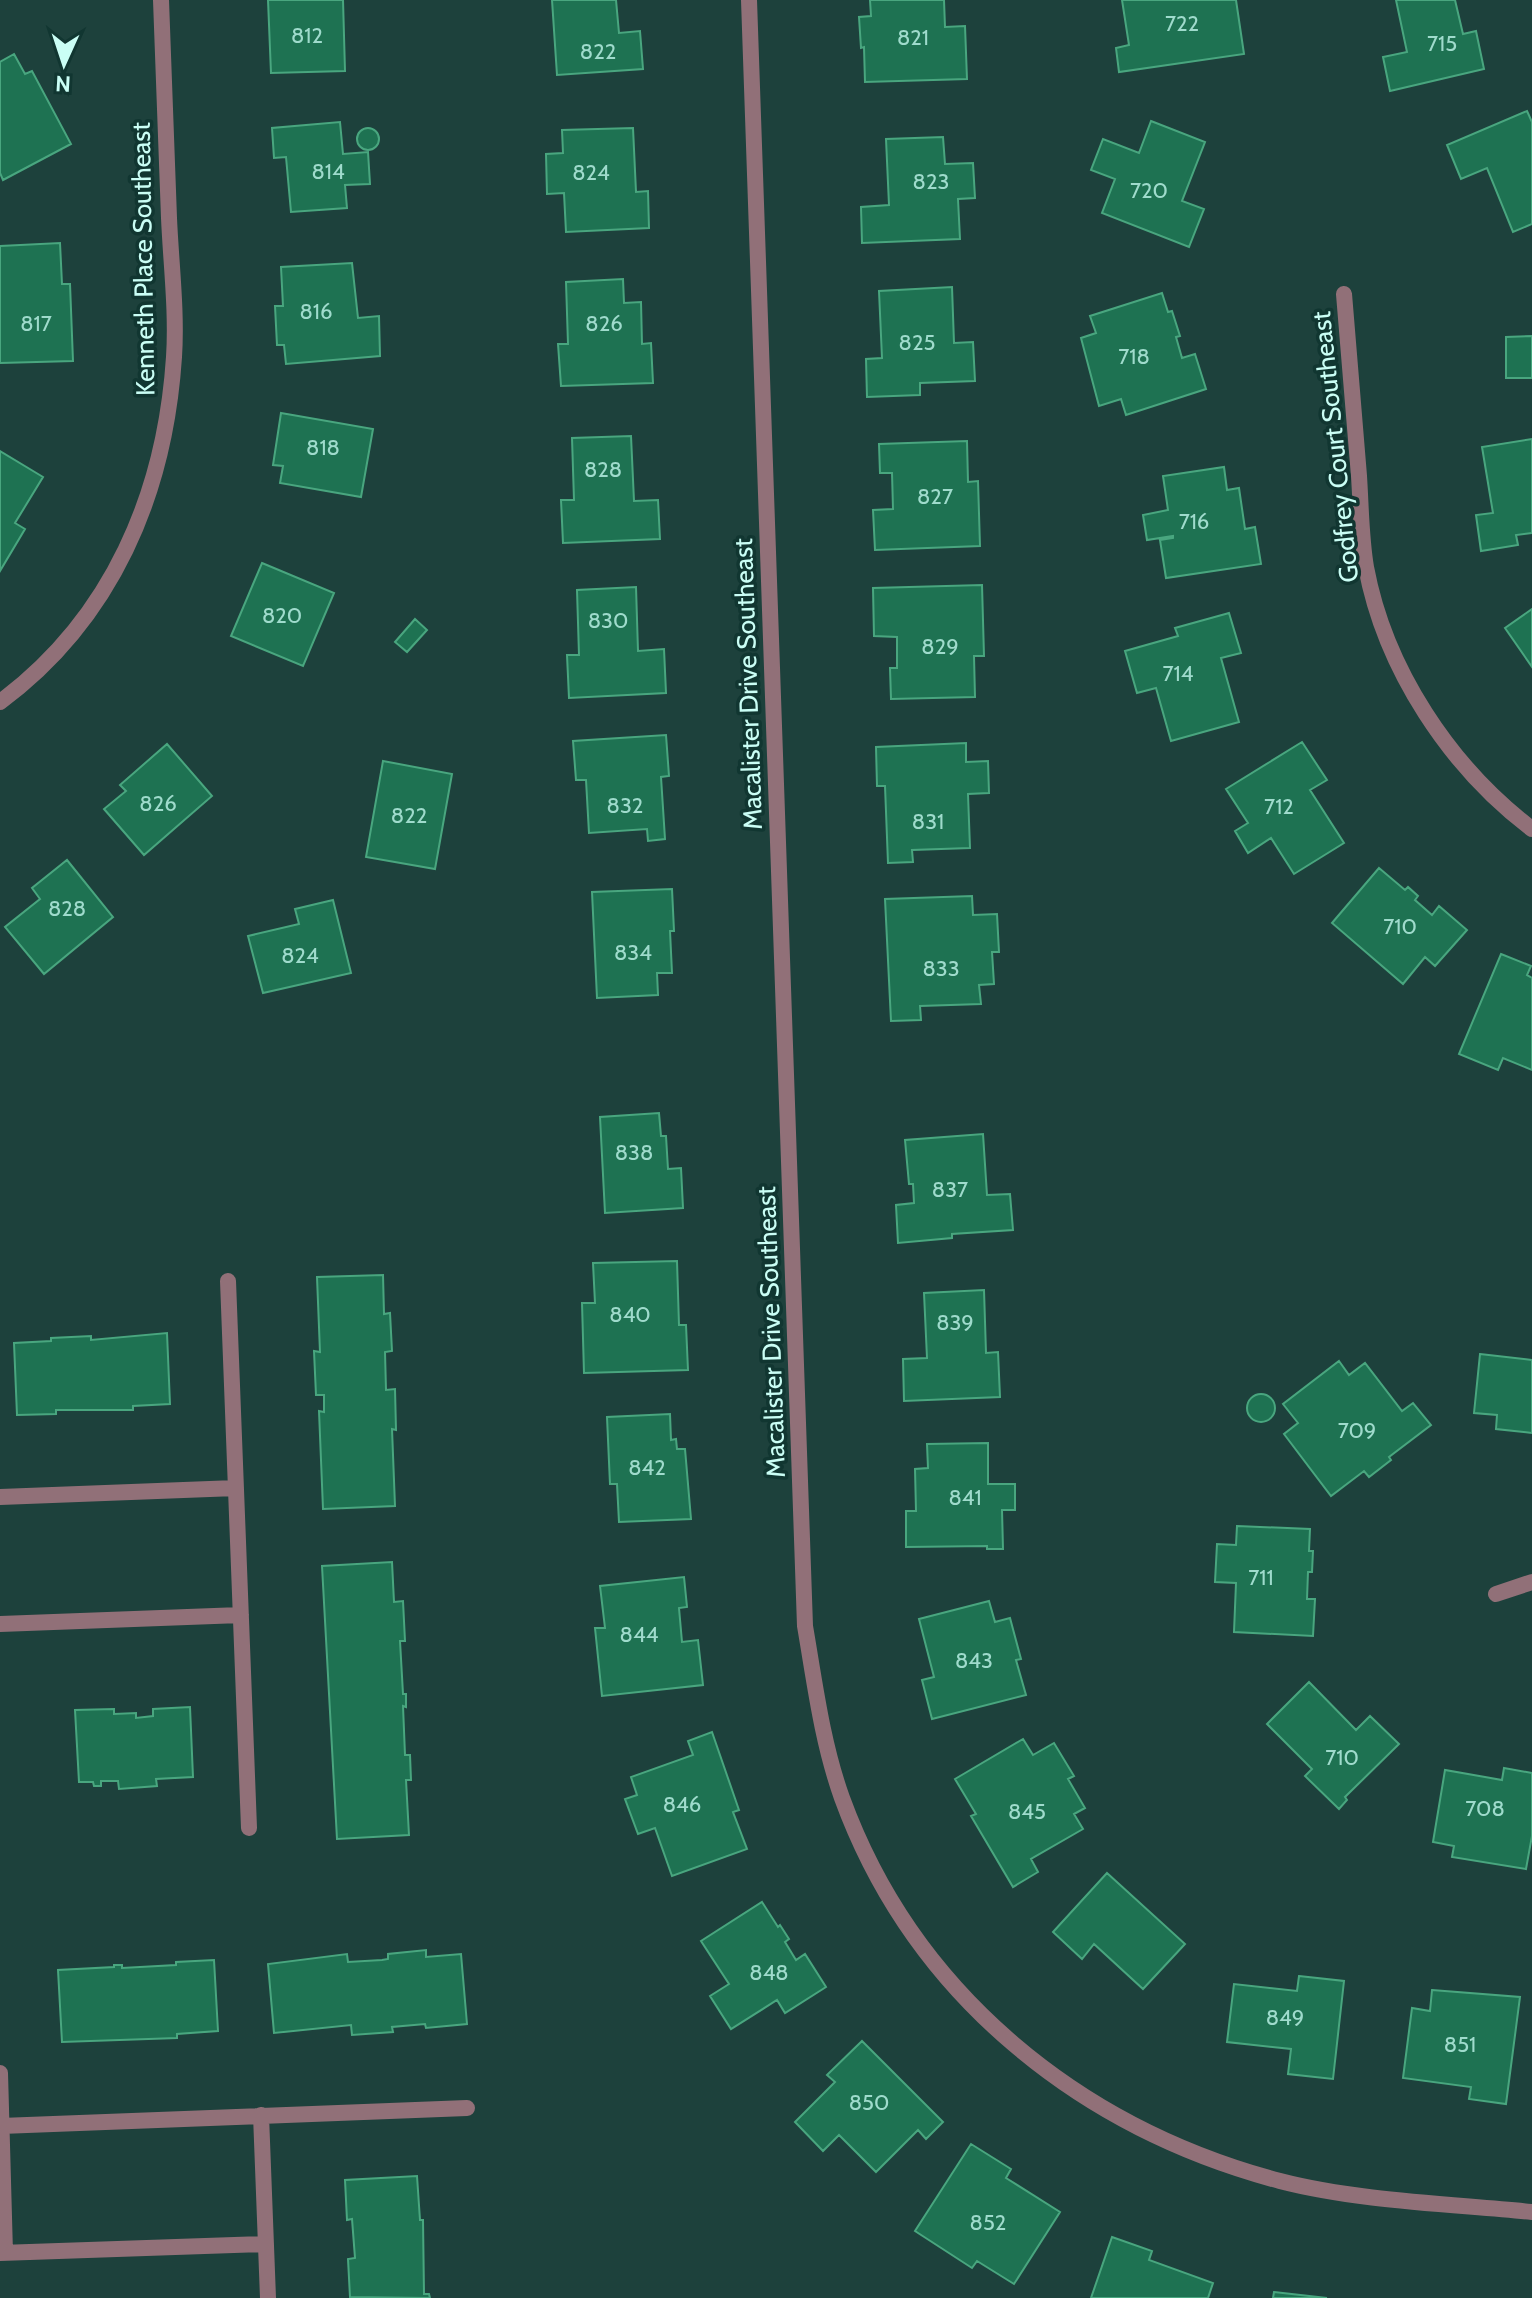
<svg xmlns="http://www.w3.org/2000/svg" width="1532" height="2298" viewBox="0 0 1532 2298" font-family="Cabin,sans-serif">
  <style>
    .building { fill: #1e7252; stroke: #49a67f; stroke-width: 2 }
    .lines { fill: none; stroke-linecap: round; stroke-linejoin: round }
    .street { stroke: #917078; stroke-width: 16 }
    .labels { text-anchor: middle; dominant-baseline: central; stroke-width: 7; stroke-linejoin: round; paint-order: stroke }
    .number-label { font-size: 22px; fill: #9fdbcc }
    .street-label { font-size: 26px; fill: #cafef5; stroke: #113631 }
  </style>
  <rect width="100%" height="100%" fill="#1d413c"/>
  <path class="building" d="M268,0h75l2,71 -74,2z
    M552,0h64l3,33 21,-2 3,38 -86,6z
    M870,0h74l1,27 20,-1 2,53 -102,3 -1,-35 -3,1 -2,-31 12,-1z
    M1122,0h114l8,54 -125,18 -3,-24 13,-3z
    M1396,0h59l8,34 13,-3 8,38 -94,22 -7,-34 24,-5z
    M14,54l11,20 7,-3 39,73 -68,36 -3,-7v-111z
    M1527,111l5,11v102l-19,8 -26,-64 -26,11 -14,-34z
    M1151,121l54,21 -23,59 22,8 -15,38 -87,-34 13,-34 -24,-9 12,-31 36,14z
    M340,122l3,32 25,-2 2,32 -25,1 2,23 -56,4 -5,-55 -12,1 -2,-30z
    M633,128l3,64 12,-1 1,37 -83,4 -2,-39 -17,1 -1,-40 17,-1 -1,-23z
    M357 139a11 11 0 1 1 22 0a11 11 0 1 1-22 0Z
    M943,137l2,27 28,-1 2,35 -17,1 2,40 -98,4 -1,-36 28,-2 -3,-66z
    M60,243l2,41h8l3,77 -73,2v-117z
    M352,263l6,55 21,-2 1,40 -94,8 -2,-19h-7l-2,-39h8l-2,-39z
    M623,279l1,24 17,-1 1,42 9,-1 2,40 -92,3 -3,-42h10l-2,-62z
    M952,287l2,56 19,-1 2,39 -55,2v12l-53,2 -1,-38 16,-1 -3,-67z
    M1162,293l6,19 4,-1 8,25 -4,1 6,21 13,-4 11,35 -80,26 -5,-16 -22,7 -18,-68 15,-5 -6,-17z
    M1532,336v42h-26v-41z
    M281,413l92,16 -12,68 -81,-14 3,-17 -10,-1z
    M631,436l3,65 24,-1 2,39 -97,4 -2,-43h13l-2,-62z
    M1532,439v94l-16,2 2,10 -37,6 -5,-36 17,-2 -11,-66z
    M967,441l1,41 10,-1 2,65 -105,4 -2,-40 20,-1 -1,-36h-12l-1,-29z
    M0,451l43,26 -28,46 10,6 -25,42z
    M1224,467l3,23 12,-2 6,41 10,-2 6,37 -95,14 -6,-38 13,-2v-2l-26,4 -4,-25 25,-5 -5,-34z
    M262,563l72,30 -31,73 -72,-30z
    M982,585l2,71h-10l1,41 -84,2 -1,-31h7v-31l-23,-1 -1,-48z
    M636,587l2,64 26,-2 2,44 -97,5 -2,-43h12l-2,-65z
    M1532,609v58l-27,-39z
    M1229,613l12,40 -20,5 18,64 -68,19 -15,-53 -19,5 -12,-42 53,-15 -3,-8z
    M415,619l12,11 -20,22 -12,-10z
    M666,735l3,41 -8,1 4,62 -17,2 -1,-12 -58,4 -3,-53h-10l-3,-39z
    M1302,742l25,38 -17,10 34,53 -50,31 -23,-36 -23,15 -13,-22 13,-8 -22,-34z
    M966,743v19l22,-1 1,32 -21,1 2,54 -58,2 1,12 -25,1 -3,-77h-8l-1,-39z
    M167,744l45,52 -68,59 -40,-46 22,-18 -6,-6z
    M383,761l69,13 -17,95 -69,-12z
    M67,860l46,57 -69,57 -39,-47 35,-28 -8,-11z
    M1379,868l26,22 3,-3 10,9 -3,4 17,15 7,-9 28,24 -32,36 -10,-9 -22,27 -71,-61z
    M672,889l2,42h-4l2,42h-15l1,22 -61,3 -5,-106z
    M972,896l1,19 24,-1 2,38h-7l2,32 -15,1 2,19 -61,2 1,14 -30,1 -6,-122z
    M333,900l18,73 -88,20 -15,-57 51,-12 -4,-15z
    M1501,954l30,12 -4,9 5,3v92l-29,-12 -5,12 -39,-16z
    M659,1113l2,23h5l2,33 13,-1 2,40 -78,5 -5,-96z
    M983,1134l4,61 23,-1 3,36 -61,4v4l-54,5 -2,-38 18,-2 -1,-19h-4l-4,-44z
    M677,1261l2,64h7l2,45 -104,3 -2,-70h13l-2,-40z
    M383,1275l1,39 6,-1 2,38 -7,1 1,38 9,-1 1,41 -4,-1 3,77 -72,3 -4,-98 5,1v-17h-8l-2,-44 6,1 -3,-75z
    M984,1290l2,63 12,-1 2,45 -96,4 -1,-42 24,-1 -3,-65z
    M167,1333l3,71 -37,2v4h-77v4l-39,1 -3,-72 37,-2v-3l40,-2v4z
    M1480,1354l52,6v73l-36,-4 1,-14 -23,-2z
    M1339,1361l10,14 16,-12 37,48 11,-8 18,22 -42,32 2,3 -22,17 -5,-6 -33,25 -47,-62 14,-11 -15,-19z
    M1247 1408a14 14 0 1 1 28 0a14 14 0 1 1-28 0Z
    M670,1414l1,26 5,-1 1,10h8l6,70 -72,3 -2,-38h-7l-3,-67z
    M988,1443v41h27v26h-13l1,39h-16v-3l-81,1v-36h10l-1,-42 13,-1 -1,-24z
    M1237,1526l73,3 -1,22h4l-1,21h-4l-1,27h8l-2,37 -79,-4 2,-49 -21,-1 2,-38 19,1z
    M392,1562l2,40 9,-1 2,40h-5l3,53h3v13l-3,-1 2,49h5l1,25h-5l3,55 -72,4 -15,-273z
    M684,1577l3,30 -8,1 3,34 16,-2 5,45 -101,11 -7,-68h10l-5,-42z
    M989,1601l6,21 15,-4 11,41 -5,1 10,35 -94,24 -10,-39 12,-3 -15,-58z
    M1309,1682l47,48 14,-14 29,28 -54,53 2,3 -8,9 -34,-33 7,-7 -45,-45z
    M190,1707l3,70 -37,2 1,7 -38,3 -1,-8h-17v5h-7l-1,-4h-14l-4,-72 39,-1v5l22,-1v5l17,-2v-7z
    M712,1732l27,78 -6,2 14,37 -75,27 -17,-48 -17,6 -13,-35 12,-4 -6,-18 62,-22 -5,-14z
    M1023,1739l10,16 21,-12 20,33 -6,3 17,29 -11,6 9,15 -52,30 7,13 -25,15 -42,-71 5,-2 -21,-35z
    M1504,1768l28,5v63l-6,33 -74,-12 2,-11 -21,-4 12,-72 57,10z
    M1107,1873l78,71 -42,45 -49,-45 -12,15 -29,-27z
    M762,1902l16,25 2,-2 9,14 -4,3 11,18 9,-6 21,33 -41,26 -8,-13 -46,29 -21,-33 19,-12 -28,-43z
    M426,1950v7l35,-3 6,70 -41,4 -1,-4 -33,3 1,5 -41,3 -1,-10 -77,8 -6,-69 79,-10 1,8 34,-2 6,-1v-5z
    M214,1960l4,71 -41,3v4l-115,4 -4,-72 56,-3v-2h8v3l54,-3v-3z
    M1299,1976l45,5 -11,98 -45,-5 3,-25 -64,-7 7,-58 63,7z
    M1432,1990l88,7 -14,107 -37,-5 2,-12 -68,-9 9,-70 18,3z
    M862,2041l81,81 -17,17 -8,-9 -42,42 -37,-37 -16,16 -28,-29 40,-40 -8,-7z
    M971,2144l40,25 -5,9 54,34 -46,72 -37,-23 -5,7 -57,-37z
    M417,2176l3,44h3l1,74h5l1,4 -80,-1 -2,-38 7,-1 -3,-39 -5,1 -2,-40z
    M1112,2237l40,14 -3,9 64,23 -5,15h-117z
    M1274,2292l53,6h-54z"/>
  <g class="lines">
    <path class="street" d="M749,0l56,1626c10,58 17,116 37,172 72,197 238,330 438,383 77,20 172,23 252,31
      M1344,294c5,61 10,121 15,182 2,30 2,62 7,91 19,102 84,200 166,262
      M0,702c112,-83 165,-208 174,-345 3,-45 -3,-93 -5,-139 -3,-73 -5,-145 -8,-218
      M228,1281l21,547
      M0,1497l236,-9
      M1496,1594l36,-12
      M0,1624l241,-9
      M0,2073l5,180
      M261,2115l7,183
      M1,2126l466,-18
      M0,2253l266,-9"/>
  </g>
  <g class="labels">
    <g class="number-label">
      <text x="1182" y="23">722</text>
      <text x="307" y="35">812</text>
      <text x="913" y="37">821</text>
      <text x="1442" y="43">715</text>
      <text x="598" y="51">822</text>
      <text x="328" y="171">814</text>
      <text x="591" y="172">824</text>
      <text x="931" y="181">823</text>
      <text x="1149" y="190">720</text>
      <text x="316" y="311">816</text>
      <text x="36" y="323">817</text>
      <text x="604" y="323">826</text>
      <text x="917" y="342">825</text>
      <text x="1134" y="356">718</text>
      <text x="323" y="447">818</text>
      <text x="603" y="469">828</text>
      <text x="935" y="496">827</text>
      <text x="1194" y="521">716</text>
      <text x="282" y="615">820</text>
      <text x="608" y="620">830</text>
      <text x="940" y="646">829</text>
      <text x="1178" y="673">714</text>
      <text x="158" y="803">826</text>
      <text x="625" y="805">832</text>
      <text x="1279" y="806">712</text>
      <text x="409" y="815">822</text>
      <text x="928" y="821">831</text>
      <text x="67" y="908">828</text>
      <text x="1400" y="926">710</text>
      <text x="633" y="952">834</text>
      <text x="300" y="955">824</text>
      <text x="941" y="968">833</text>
      <text x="634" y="1152">838</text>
      <text x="950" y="1189">837</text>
      <text x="630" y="1314">840</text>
      <text x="955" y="1322">839</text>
      <text x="1357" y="1430">709</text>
      <text x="647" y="1467">842</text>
      <text x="965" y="1497">841</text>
      <text x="1261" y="1577">711</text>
      <text x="639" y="1634">844</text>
      <text x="974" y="1660">843</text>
      <text x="1342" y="1757">710</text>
      <text x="682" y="1804">846</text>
      <text x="1485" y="1808">708</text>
      <text x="1027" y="1811">845</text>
      <text x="769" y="1972">848</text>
      <text x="1285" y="2017">849</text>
      <text x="1460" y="2044">851</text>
      <text x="869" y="2102">850</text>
      <text x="988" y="2222">852</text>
    </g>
    <g class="street-label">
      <text transform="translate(143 259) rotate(-91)">Kenneth Place Southeast</text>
      <text transform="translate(1335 447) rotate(-96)">Godfrey Court Southeast</text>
      <text transform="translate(748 684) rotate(-92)">Macalister Drive Southeast</text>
      <text transform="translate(771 1332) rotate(-92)">Macalister Drive Southeast</text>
    </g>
  </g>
  <g transform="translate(64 64) rotate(183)" stroke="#113631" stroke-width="6" paint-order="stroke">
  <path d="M0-6L14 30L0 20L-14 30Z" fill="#cafef5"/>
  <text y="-12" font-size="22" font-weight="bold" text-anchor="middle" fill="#cafef5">N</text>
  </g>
</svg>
